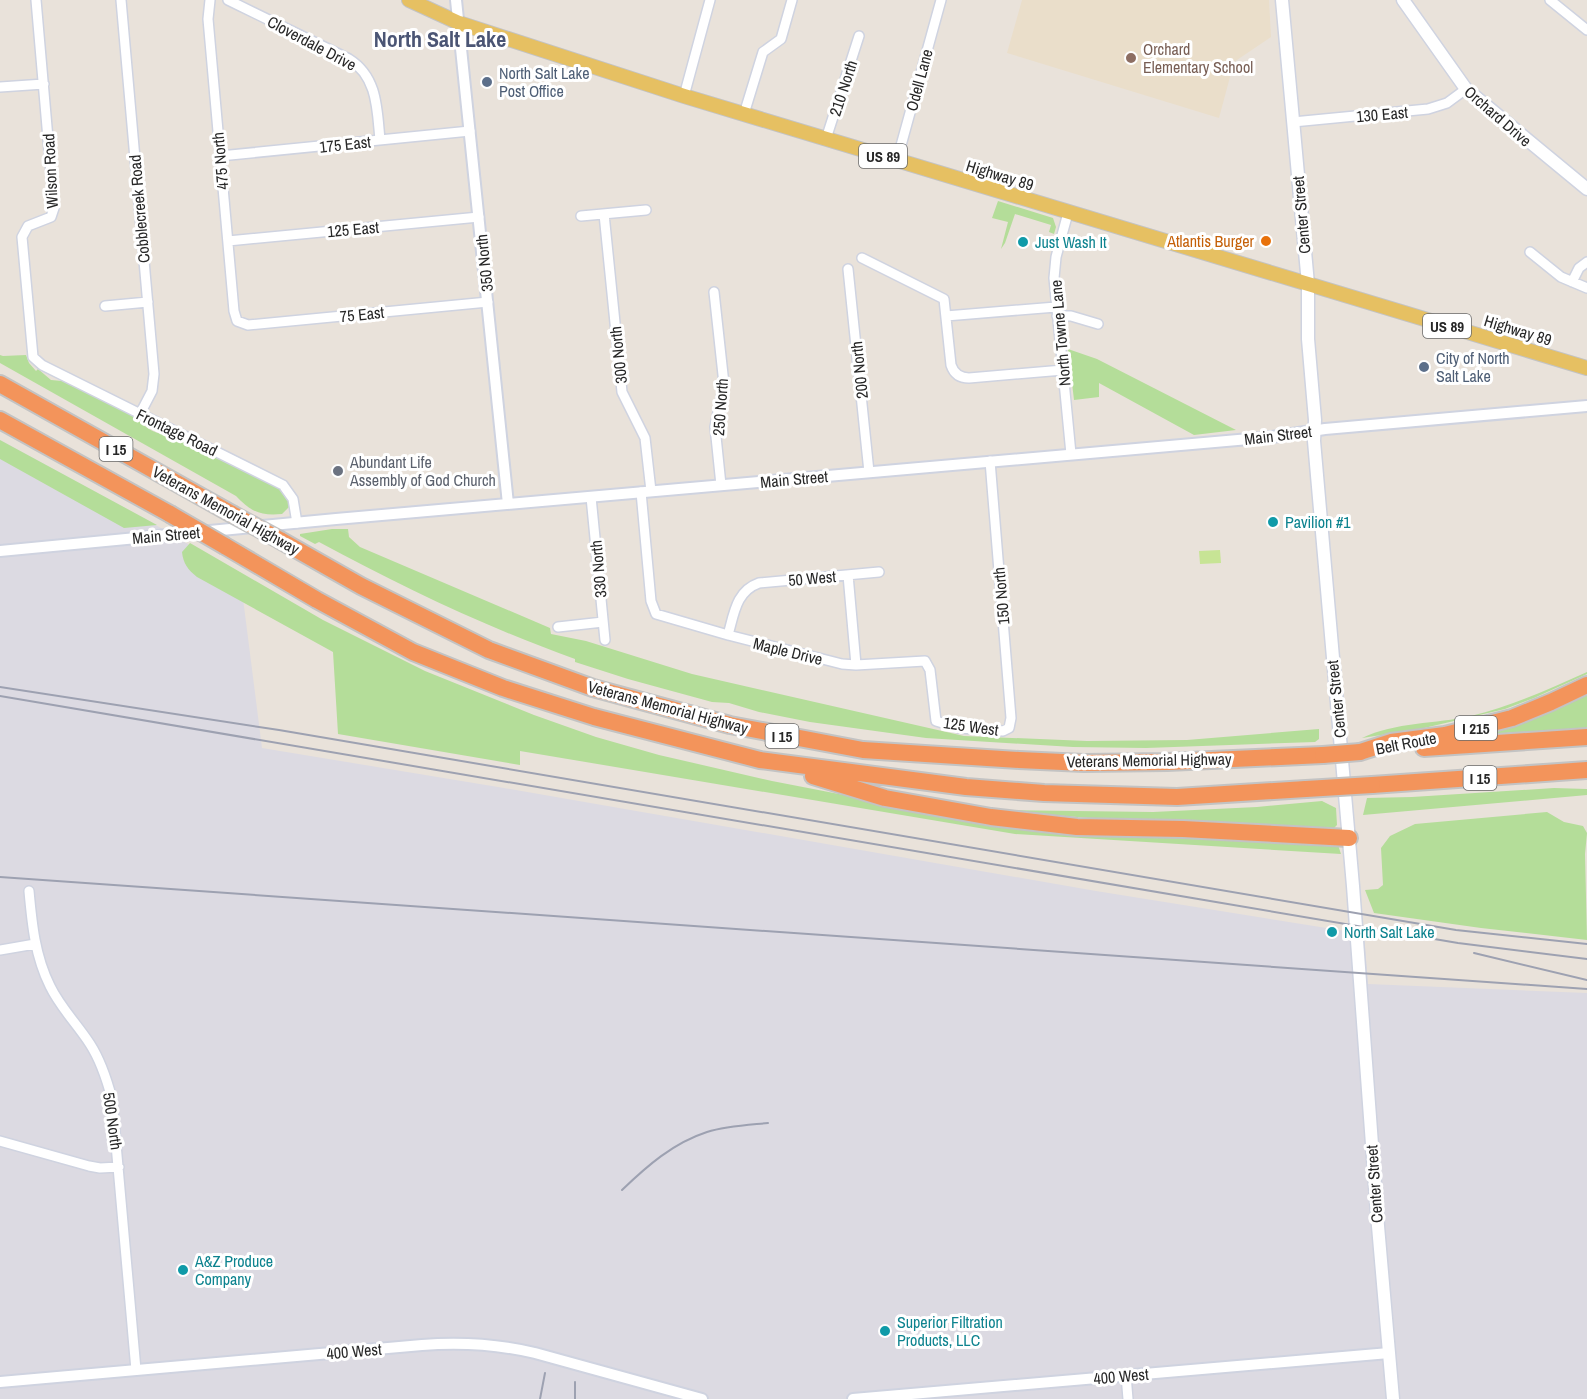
<svg xmlns="http://www.w3.org/2000/svg" width="1587" height="1399" viewBox="0 0 1587 1399" font-family="'Archivo Narrow',sans-serif">
  <style>
    .industrial { fill: #dcdae2 }
    .education { fill: #eadeca }
    .green { fill: #b4dd99 }
    .pitch { fill: #c7e495 }
    .lines { fill: none; stroke-linecap: round; stroke-linejoin: round }
    .minor-casing { stroke: #cfd3e0; stroke-width: 12 }
    .tertiary-casing { stroke: #cfd3e0; stroke-width: 14 }
    .secondary-casing { stroke: #cfd3e0; stroke-width: 15 }
    .primary-casing { stroke: #c3c3c3; stroke-width: 16 }
    .motorway-casing { stroke: #c3c3c3; stroke-width: 20 }
    .minor { stroke: #fff; stroke-width: 9 }
    .tertiary { stroke: #fff; stroke-width: 10 }
    .secondary { stroke: #fff; stroke-width: 12 }
    .primary { stroke: #e6c062; stroke-width: 14 }
    .motorway { stroke: #f3945b; stroke-width: 16 }
    .rail { stroke: #9da1b1; stroke-width: 2 }
    .motorway-bridge-casing { stroke: #c3c3c3; stroke-width: 20; stroke-linecap: butt }
    .motorway-bridge { stroke: #f3945b; stroke-width: 16 }
    .education-dot { fill: #8d6e63; stroke: #fff; stroke-width: 2 }
    .service-dot { fill: #5c6f8a; stroke: #fff; stroke-width: 2 }
    .food-dot { fill: #e8710a; stroke: #fff; stroke-width: 2 }
    .culture-dot { fill: #0f9aa8; stroke: #fff; stroke-width: 2 }
    .worship-dot { fill: #6b7280; stroke: #fff; stroke-width: 2 }
    .labels { text-anchor: middle; dominant-baseline: central; stroke-width: 6; stroke-linejoin: round; paint-order: stroke }
    .shield { fill: #fff; stroke: #686868; stroke-width: 1.5 }
    .shield-label { font-size: 15px; font-weight: bold; fill: #272727 }
    .street-label { font-size: 16px; fill: #272727; stroke: #fff }
    .education-label { font-size: 16px; fill: #785e54; stroke: #fff; text-anchor: start }
    .service-label { font-size: 16px; fill: #4e5e75; stroke: #fff; text-anchor: start }
    .food-label { font-size: 16px; fill: #c56008; stroke: #fff; text-anchor: end }
    .culture-label { font-size: 16px; fill: #0d838f; stroke: #fff; text-anchor: start }
    .worship-label { font-size: 16px; fill: #5b616d; stroke: #fff; text-anchor: start }
    .district-label { font-size: 22px; font-weight: bold; fill: #4b5574; stroke: #fff }
  </style>
  <rect width="100%" height="100%" fill="#e9e2da"/>
  <path class="industrial" d="M0,440l149,81 91,54 22,173 248,41 586,102 268,43 4,50 219,9v406h-1587z"/>
  <path class="education" d="M1022,0h247l2,37 -37,25 -15,56 -212,-65z"/>
  <path class="green" d="M998,201l55,17 3,9 -2,7 -5,-2 2,-7 -36,-11 -10,29 -4,6 7,-27 -16,-4z
    M1068,349l29,10 139,71 -42,5 -95,-52v14l-25,3z
    M0,355l3,1 23,-1 3,8 7,8 2,-2 13,11 11,1 73,36c7,8 20,18 31,17l113,54 8,8 3,10 -8,8c-21,2 -31,-2 -46,-18l-236,-133z
    M0,440l157,85 -33,3 -124,-69z
    M332,529h16l1,8 11,10 190,81 1,6 35,7 106,33 272,62 123,5 100,-1 132,-11v10l-4,3 -169,6 -73,-1 -147,-9 -116,-16 -51,-10 -30,-9 -17,-1 -84,-23 -53,-17v-3c-89,-32 -173,-72 -256,-117l-4,2 -15,-8v-2z
    M190,543l133,77 102,51 109,44 62,22 63,18 113,26 108,21 458,43 3,9 -326,-20 -495,-83v14l-182,-31 -5,-82 -136,-75c-9,-7 -14,-14 -15,-25z
    M1587,672v2l-53,24 -29,11 -85,20 -58,9c33,-16 74,-14 109,-22 41,-10 78,-27 116,-44z
    M1587,692v36l-113,7z
    M1554,788l33,1v6l-224,20 4,-17 45,-1z
    M1322,801l14,7 1,17 -3,3c-111,-1 -223,-6 -333,-18l152,2 104,-5z
    M1547,812l17,10 19,4 4,7 -2,21 2,86 -106,-12 -107,-15 -9,-23 13,-1 5,-4 -2,-37 9,-12 25,-12z"/>
  <path class="pitch" d="M1220,550l1,13 -21,1 -1,-13z"/>
  <g class="lines">
    <g class="minor-casing">
      <path id="minor" d="M36,0l18,208 -3,9 -23,9 -6,11 11,120 9,8 241,120 10,14 4,24
        M121,0l33,374 -2,17 -12,23
        M210,0l-2,19 26,292 3,10 11,4 240,-23
        M228,0l121,59c29,18 28,51 31,81
        M1550,0l37,30
        M0,87l44,-3
        M684,96l26,-96
        M744,114l19,-62 18,-13 11,-39
        M1293,122l135,-13 19,-6 19,-14
        M826,139l33,-103
        M220,156l250,-25
        M897,160l44,-160
        M1068,213l-12,44 -2,21 17,176
        M604,214l18,178 23,46 6,53
        M581,216l65,-6
        M228,241l251,-24
        M1530,252l31,25 26,11
        M862,258l82,41 7,66c3,9 9,13 18,13l94,-8
        M848,269l21,203
        M1572,282l7,-14 8,-6
        M714,292l10,92 -9,43 6,58
        M105,306l43,-4
        M946,316l110,-9
        M1057,316h14l27,8
        M641,492l10,109 5,13 72,21 114,29 14,1 69,-4 5,9 6,51 23,7 44,3 6,-3 2,-10 -21,-257
        M591,497l14,143
        M848,575l8,90
        M558,627l45,-5
        M728,635c6,-21 8,-44 31,-52l120,-11
        M29,891c3,33 6,65 21,95 10,21 27,38 40,58 11,17 17,36 22,55l24,271
        M0,950l35,-6
        M0,1141l89,25 11,2 19,-1
        M1126,1375l2,24"/>
    </g>
    <g class="tertiary-casing">
      <path id="tertiary" d="M456,0l52,504
        M0,551l336,-32 936,-82 53,-8 262,-23
        M0,1382l422,-37c39,-3 75,-1 113,8l167,46
        M853,1399l536,-46"/>
    </g>
    <g class="secondary-casing">
      <path id="secondary" d="M1282,0l26,284v55l7,81 -1,21 39,445 25,340 15,173
        M1403,0l63,89 121,100"/>
    </g>
    <g class="primary-casing">
      <path id="primary" d="M409,0l50,23 225,73 903,272"/>
    </g>
    <g class="motorway-casing">
      <path id="motorway" d="M0,384l232,130
        M0,420l170,94
        M280,540l81,46 128,64 104,38 137,37 133,25 156,10 65,3 83,-1 156,-7
        M225,546l92,54 96,52 90,36 91,29 166,43 206,27 78,6 133,4 129,-8
        M1424,748l163,-11
        M1360,752l31,-10 54,-7 67,-17 39,-16 36,-17
        M813,776l72,22 106,19 86,10 106,2 166,9
        M1372,785l215,-15"/>
    </g>
    <use href="#minor" class="minor"/>
    <use href="#tertiary" class="tertiary"/>
    <use href="#secondary" class="secondary"/>
    <use href="#primary" class="primary"/>
    <use href="#motorway" class="motorway"/>
    <path class="rail" d="M0,687l279,43 1177,200 131,14
      M0,696l1458,247 129,16
      M0,877l1587,112
      M1474,953l113,27
      M622,1190c25,-24 51,-47 85,-58 19,-6 41,-7 61,-9
      M540,1399l5,-26
      M575,1399v-17"/>
    <g class="motorway-bridge-casing">
      <path id="motorway-bridge" d="M170,514l55,32
        M232,514l48,26
        M1323,755l37,-3
        M1306,789l66,-4"/>
    </g>
    <use href="#motorway-bridge" class="motorway-bridge"/>
  </g>
  <circle class="education-dot" cx="1131" cy="58" r="6"/>
  <g class="service-dot">
    <circle cx="487" cy="82" r="6"/>
    <circle cx="1424" cy="367" r="6"/>
  </g>
  <circle class="food-dot" cx="1266" cy="241" r="6"/>
  <g class="culture-dot">
    <circle cx="1023" cy="242" r="6"/>
    <circle cx="1273" cy="522" r="6"/>
    <circle cx="1332" cy="932" r="6"/>
    <circle cx="183" cy="1270" r="6"/>
    <circle cx="885" cy="1331" r="6"/>
  </g>
  <circle class="worship-dot" cx="338" cy="471" r="6"/>
  <g class="labels">
    <g class="shield">
      <rect x="859" y="144" width="48" height="24" rx="4.5"/>
      <rect x="1423" y="314" width="48" height="24" rx="4.5"/>
      <rect x="99.5" y="437" width="33" height="24" rx="4.5"/>
      <rect x="1455" y="716" width="42" height="24" rx="4.5"/>
      <rect x="765.5" y="724" width="33" height="24" rx="4.5"/>
      <rect x="1463.5" y="766" width="33" height="24" rx="4.5"/>
    </g>
    <g class="shield-label">
      <text x="883" y="156">US 89</text>
      <text x="1447" y="326">US 89</text>
      <text x="116" y="449">I 15</text>
      <text x="1476" y="728">I 215</text>
      <text x="782" y="736">I 15</text>
      <text x="1480" y="778">I 15</text>
    </g>
    <g class="street-label">
      <text transform="translate(312 43) rotate(28)">Cloverdale Drive</text>
      <text transform="translate(919 80) rotate(-75)">Odell Lane</text>
      <text transform="translate(843 88) rotate(-72)">210 North</text>
      <text transform="translate(1382 114) rotate(-5)">130 East</text>
      <text transform="translate(1498 116) rotate(41)">Orchard Drive</text>
      <text transform="translate(345 144) rotate(-6)">175 East</text>
      <text transform="translate(220 161) rotate(-95)">475 North</text>
      <text transform="translate(50 171) rotate(-93)">Wilson Road</text>
      <text transform="translate(1000 175) rotate(17)">Highway 89</text>
      <text transform="translate(139 209) rotate(-95)">Cobblecreek Road</text>
      <text transform="translate(1301 215) rotate(-95)">Center Street</text>
      <text transform="translate(353 229) rotate(-5)">125 East</text>
      <text transform="translate(484 263) rotate(-96)">350 North</text>
      <text transform="translate(362 314) rotate(-6)">75 East</text>
      <text transform="translate(1518 330) rotate(17)">Highway 89</text>
      <text transform="translate(1060 333) rotate(-95)">North Towne Lane</text>
      <text transform="translate(618 355) rotate(-96)">300 North</text>
      <text transform="translate(859 370) rotate(-96)">200 North</text>
      <text transform="translate(720 407) rotate(-86)">250 North</text>
      <text transform="translate(177 432) rotate(26)">Frontage Road</text>
      <text transform="translate(1278 435) rotate(-7)">Main Street</text>
      <text transform="translate(794 479) rotate(-5)">Main Street</text>
      <text transform="translate(226 510) rotate(29)">Veterans Memorial Highway</text>
      <text transform="translate(166 535) rotate(-5)">Main Street</text>
      <text transform="translate(598 569) rotate(-95)">330 North</text>
      <text transform="translate(812 578) rotate(-5)">50 West</text>
      <text transform="translate(1001 596) rotate(-95)">150 North</text>
      <text transform="translate(788 651) rotate(14)">Maple Drive</text>
      <text transform="translate(1336 699) rotate(-96)">Center Street</text>
      <text transform="translate(668 707) rotate(15)">Veterans Memorial Highway</text>
      <text transform="translate(971 726) rotate(8)">125 West</text>
      <text transform="translate(1406 743) rotate(-11)">Belt Route</text>
      <text transform="translate(1149 760) rotate(-1)">Veterans Memorial Highway</text>
      <text transform="translate(113 1121) rotate(82)">500 North</text>
      <text transform="translate(1374 1184) rotate(-94)">Center Street</text>
      <text transform="translate(354 1351) rotate(-5)">400 West</text>
      <text transform="translate(1121 1376) rotate(-5)">400 West</text>
    </g>
    <g class="education-label">
      <text x="1143" y="49">Orchard<tspan x="1143" dy="18">Elementary School</tspan></text>
    </g>
    <g class="service-label">
      <text x="499" y="73">North Salt Lake<tspan x="499" dy="18">Post Office</tspan></text>
      <text x="1436" y="358">City of North<tspan x="1436" dy="18">Salt Lake</tspan></text>
    </g>
    <g class="food-label">
      <text x="1254" y="241">Atlantis Burger</text>
    </g>
    <g class="culture-label">
      <text x="1035" y="242">Just Wash It</text>
      <text x="1285" y="522">Pavilion #1</text>
      <text x="1344" y="932">North Salt Lake</text>
      <text x="195" y="1261">A&amp;Z Produce<tspan x="195" dy="18">Company</tspan></text>
      <text x="897" y="1322">Superior Filtration<tspan x="897" dy="18">Products, LLC</tspan></text>
    </g>
    <g class="worship-label">
      <text x="350" y="462">Abundant Life<tspan x="350" dy="18">Assembly of God Church</tspan></text>
    </g>
    <g class="district-label">
      <text x="440" y="39">North Salt Lake</text>
    </g>
  </g>
</svg>
